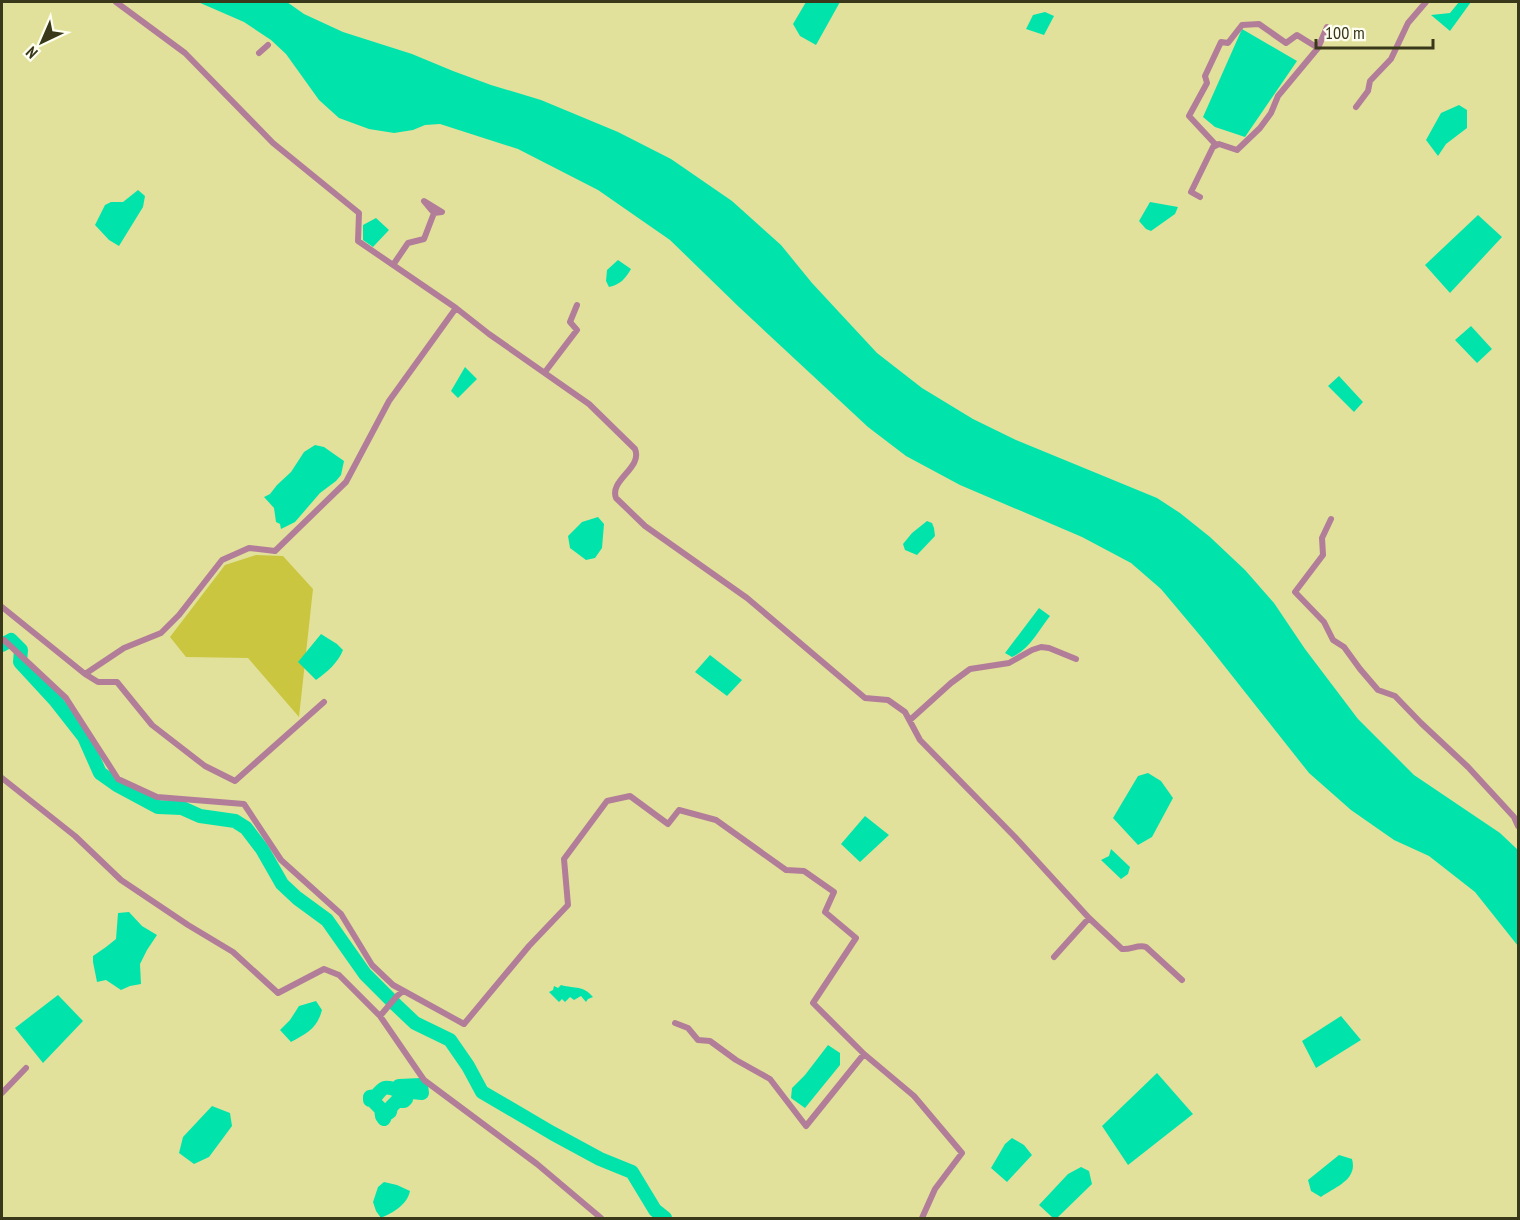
<svg xmlns="http://www.w3.org/2000/svg" width="1520" height="1220" viewBox="0 0 1520 1220" font-family="'PT Sans Narrow',sans-serif">
  <style>
    .green { fill: #cac640 }
    .water { fill: #00e4ac }
    .lines { fill: none; stroke-linecap: round; stroke-linejoin: round }
    .river { stroke: #00e4ac; stroke-width: 14 }
    .minor { stroke: #b27d99; stroke-width: 6 }
  </style>
  <rect width="100%" height="100%" fill="#e2e19b"/>
  <path class="green" d="M256,555l27,1 30,33 -14,128 -51,-59 -62,-1 -16,-20 55,-72z"/>
  <path class="water" d="M198,2h89l17,12 39,18 69,22 41,17 38,14 50,15 77,32 53,27 61,42 49,44 31,38 65,70 45,35 51,31 43,21 141,58 23,15 30,24 35,33 29,33 31,46 53,70 56,56 86,58 18,17v96l-43,-54 -46,-36 -35,-16 -43,-30 -42,-37 -106,-134 -42,-50 -30,-26 -49,-26 -122,-52 -54,-29 -38,-29 -129,-120 -69,-67 -72,-50 -80,-41 -78,-25 -15,1 -12,5 -19,3 -25,-4 -30,-11 -20,-18 -33,-46 -15,-14 -27,-18z
    M806,2h34l-24,43 -16,-9 -7,-12z
    M1459,2h12l-21,29 -19,-16 19,-2z
    M1045,12l9,4 -10,19 -18,-6 7,-14z
    M1242,29l55,32 -52,76 -30,-10 -12,-10z
    M1459,105l8,5v18l-21,16 -8,12 -12,-16 15,-27z
    M138,190l7,6 -2,11 -24,39 -10,-6 -14,-15 10,-20 6,-3h12z
    M1150,202l28,5 -3,7 -24,17 -5,-2 -7,-8z
    M1478,215l24,22 -52,56 -25,-28z
    M376,218l13,12 -16,17 -10,-7v-15z
    M618,260l13,9c-5,9 -11,16 -22,18l-3,-6 1,-11z
    M1471,326l21,23 -15,14 -22,-23z
    M465,367l12,12 -19,19 -7,-7z
    M1339,376l24,26 -9,10 -26,-26z
    M315,445l9,2 20,14 -3,14 -5,6 -16,12 -25,29 -14,7 -1,-5 -4,-2 -2,-14 -10,-11 6,-3 7,-9 14,-13 13,-20z
    M598,517l6,7 -2,24 -7,10 -9,2 -16,-12 -2,-12 14,-14z
    M927,521l5,2 2,5 1,8 -18,19 -12,-5 -2,-6 9,-11z
    M1039,608l11,8c-11,14 -21,34 -38,41l-7,-4z
    M321,634l16,10 6,6c-5,13 -16,22 -27,30l-18,-18z
    M710,655l32,25 -15,16 -32,-24z
    M1148,773l13,8 12,17 -21,39 -14,8 -25,-27 25,-42z
    M865,816l24,19 -29,27 -19,-18z
    M1111,849l19,18 -2,7 -7,5 -20,-19 8,-4z
    M129,912l13,14 15,9 -10,15 -7,14 1,20 -11,2 -9,4 -15,-10 -9,2 -4,-20v-6l13,-9 10,-8 2,-26z
    M561,985c15,4 22,0 32,12l-5,2 -2,3 -5,-6 -7,4 -4,-3 -5,5 -3,-3 -3,3 -10,-10 4,-2 1,-4 4,2z
    M58,995l25,26 -40,42 -28,-35z
    M316,1001l6,9c-5,19 -15,23 -31,32l-11,-12 10,-10 9,-14z
    M1341,1016l20,24 -45,28 -14,-27z
    M828,1045l12,8v12l-35,43 -14,-10 1,-10 13,-13z
    M1157,1073l36,41 -65,51 -26,-39z
    M212,1106l18,7 2,13 -23,31 -15,7 -15,-11 4,-16z
    M1012,1138l12,7 8,10 -25,27 -16,-14 14,-24z
    M1339,1155l13,4c6,21 -17,28 -31,38l-10,-6 -3,-11z
    M1081,1167l8,4 3,13 -35,34h-4l-14,-13 29,-31z
    M384,1182l13,3 13,6c-3,14 -16,21 -29,27l-5,-7 -3,-9 5,-15z"/>
  <g class="lines">
    <path class="river" d="M2,645l9,-5 10,10 -1,12 35,38 29,37 16,36 17,12 41,22 24,1 18,8 35,5 11,7 16,21 20,35 15,14 30,22 38,54 31,31 19,18 35,17 18,26 14,26 70,41 48,26 32,13 23,38 10,8
      M421,1085l1,8 -10,-1 -7,4 1,3 -2,2h-7l-6,6 -1,5 -4,2 -2,5 -2,-3 -1,-7 -9,-9h-2v-3l6,-1c9,-11 9,-9 22,-6l1,-4z"/>
    <path class="minor" d="M116,2l69,51 88,90 86,70 -1,28 98,67 33,26 100,70 46,45c8,19 -26,31 -19,49l29,28 102,72 118,100 23,2 17,12 15,28 95,97 74,81 33,31c9,1 16,-5 24,-2l36,33
      M259,53l9,-8
      M1356,107l12,-16 2,-10 21,-22 17,-36 18,-21
      M1216,145l-27,-29 18,-33 -2,-7 16,-34 7,1 14,-18 17,-1 27,19 11,-8 21,13
      M1200,197l-9,-5 22,-45 6,-3 18,6 23,-22 11,-15 7,-17 40,-48 9,-21
      M393,265l15,-22 16,-4 10,-26 -10,-12 18,11 -8,1
      M545,372l32,-42 -7,-8 7,-17
      M1331,519l-9,19 1,17 -28,37 29,30 9,18 11,7 16,22 18,21 17,6 26,27 47,44 46,50 4,9
      M2,607l83,67 39,-26 37,-15 18,-18 43,-55 27,-12 26,3 71,-69 43,-81 67,-93
      M2,640h2l62,58 52,81 39,18 87,7 37,56 60,54 31,51 21,20 71,39 65,-78 39,-41 -4,-46 43,-58 23,-5 38,28 11,-14 37,10 70,50 18,1 30,21 -9,20 31,26 -43,65 51,51 50,42 48,57 -27,36 -13,29
      M85,674l13,8h19l35,43 53,41 30,15 89,-79
      M910,720l41,-37 19,-14 39,-6 23,-13 9,-3 8,1 27,11
      M2,778l73,58 46,44 67,45 45,27 45,41 46,-24 15,6 41,41 44,64 113,84 64,54
      M1054,957l35,-39
      M380,1016l17,-20 6,-5
      M675,1023l13,5 10,12 12,1 26,19 34,19 36,47 58,-72
      M2,1093l24,-25"/>
  </g>
  <rect width="1520" height="1220" fill="none" stroke="#39381b" stroke-width="6"/>
  <g transform="translate(42 42) rotate(224)" stroke="#fefff1" stroke-width="4.5" paint-order="stroke">
  <path d="M0-4.5L10 22L0 15L-10 22Z" fill="#39381b"/>
  <text y="-9" font-size="16" font-weight="bold" text-anchor="middle" fill="#39381b">N</text>
  </g>
  <path d="M1316 39v9h117v-9" fill="none" stroke="#39381b" stroke-width="3"/>
  <text x="1325" y="39" font-size="18" fill="#39381b" stroke="#fefff1" stroke-width="4.5" paint-order="stroke">100 m</text>
</svg>
